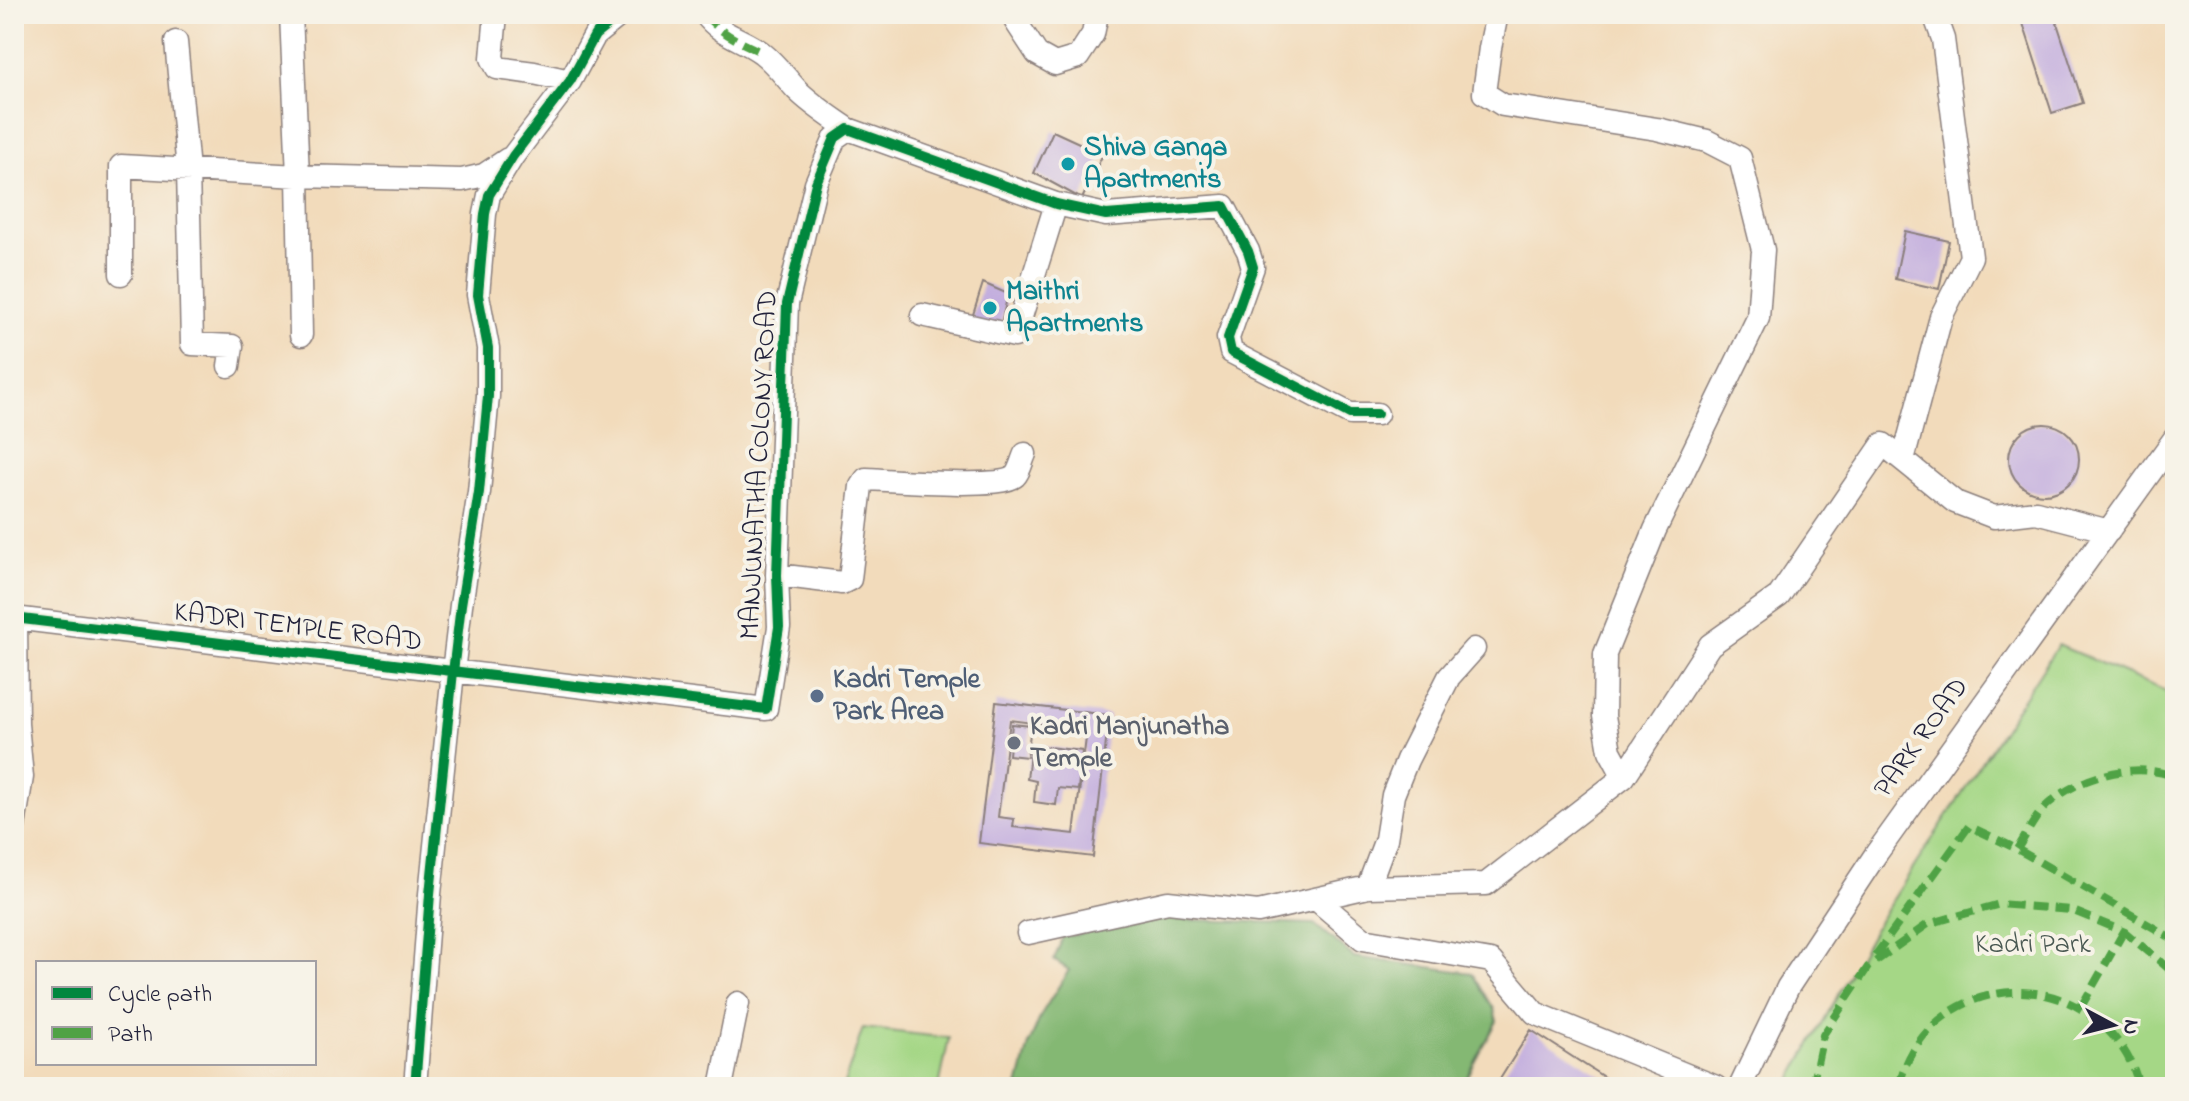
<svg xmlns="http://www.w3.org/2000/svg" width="2189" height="1101" viewBox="0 0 2189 1101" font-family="'Indie Flower',sans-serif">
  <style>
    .green { fill: #a5d786; stroke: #647c60; stroke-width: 2 }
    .forest { fill: #84b873; stroke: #536d57; stroke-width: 2 }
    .building { fill: #c3aede; fill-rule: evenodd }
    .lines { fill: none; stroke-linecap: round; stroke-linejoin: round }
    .street-casing { stroke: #8a7e7b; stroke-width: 25 }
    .street { stroke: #fff; stroke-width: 22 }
    .quiet { stroke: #50a245; stroke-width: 8; stroke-dasharray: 16 8; stroke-linecap: butt }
    .cycleway-casing { stroke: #f7f3e8; stroke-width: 15 }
    .cycleway { stroke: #00873e; stroke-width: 10 }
    .culture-dot { fill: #0f9aa8; stroke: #f7f3e8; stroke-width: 3 }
    .service-dot { fill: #5c6f8a; stroke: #f7f3e8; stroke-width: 3 }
    .worship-dot { fill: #6b7280; stroke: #f7f3e8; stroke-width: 3 }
    .labels { text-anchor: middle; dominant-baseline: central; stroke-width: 8; stroke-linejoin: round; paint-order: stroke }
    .culture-label { font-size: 28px; font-weight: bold; fill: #0d838f; stroke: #f7f3e8; text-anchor: start }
    .street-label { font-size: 28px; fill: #22223b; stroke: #f7f3e8 }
    .service-label { font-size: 28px; font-weight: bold; fill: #4e5e75; stroke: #f7f3e8; text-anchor: start }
    .worship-label { font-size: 28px; font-weight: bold; fill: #5b616d; stroke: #f7f3e8; text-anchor: start }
    .park-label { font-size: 28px; fill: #495852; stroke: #f7f3e8 }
  </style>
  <rect width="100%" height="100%" fill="#f7f3e8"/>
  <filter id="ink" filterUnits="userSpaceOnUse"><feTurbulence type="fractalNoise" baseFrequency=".0125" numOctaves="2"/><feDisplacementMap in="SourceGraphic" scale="16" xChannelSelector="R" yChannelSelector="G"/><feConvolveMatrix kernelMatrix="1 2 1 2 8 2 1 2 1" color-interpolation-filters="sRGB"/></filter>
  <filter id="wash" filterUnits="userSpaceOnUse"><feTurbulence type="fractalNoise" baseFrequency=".006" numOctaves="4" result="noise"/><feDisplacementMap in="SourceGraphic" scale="32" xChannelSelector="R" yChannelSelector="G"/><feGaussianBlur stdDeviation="1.8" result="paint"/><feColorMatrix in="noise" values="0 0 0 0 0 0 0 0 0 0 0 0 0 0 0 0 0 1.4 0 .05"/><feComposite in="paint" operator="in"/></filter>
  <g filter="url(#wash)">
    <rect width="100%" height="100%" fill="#f2dbbb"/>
    <path class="green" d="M2058,645l117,50v392h-388l92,-166z
      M863,1028l86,10 -10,49h-96z"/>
    <path class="forest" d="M1167,919l147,5 40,33 118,16 22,36 3,12 -35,66h-444l11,-43 13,-31 27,-43 -15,-10 9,-23z"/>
    <g id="blocks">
      <path class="building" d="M2020,14h34l29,89 -31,10z
        M1053,131l50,23 -21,45 -48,-26z
        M1905,231l44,10 -10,48 -44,-10z
        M983,283l25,11 -8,34 -29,-7z
        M2009 459a35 35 0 1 1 70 0a35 35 0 1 1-70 0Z
        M996,702l113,13 -16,142 -114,-14zM1010,720l77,10 -13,104 -61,-7 1,-8 -16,-2z
        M1012,724l19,2 -4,31 -18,-2z
        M1031,745l51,6 -4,39 -20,-2 -2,17 -22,-3 2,-21 -9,-2z
        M1531,1030l88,57h-124z"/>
    </g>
  </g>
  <g filter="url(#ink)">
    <use href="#blocks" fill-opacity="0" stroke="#8a7e7b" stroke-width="2"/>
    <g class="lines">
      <g class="street-casing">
        <path id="street" d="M291,14l7,162 3,159
          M496,14l-4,44 5,10 37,5 36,8
          M705,14c16,22 37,24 57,39 14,11 23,24 35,37 15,15 34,27 51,39
          M1013,14l3,8 21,32 18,10 23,-7 15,-23 4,-20
          M1497,14l-7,34 -6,45 19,12 154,24 50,12 33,17 23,92 -5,68 -103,212 -50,124 -1,62 6,35 14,26
          M176,42l12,128 4,174 40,2 -3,20
          M121,274v-108l177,10 164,4 22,-5 24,-16
          M922,315l93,21 41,-132
          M1903,460l38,-143 30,-60 -28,-218 -9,-25
          M777,575l65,8 8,-4 11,-93 5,-7c24,1 135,10 149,-3 5,-5 7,-16 10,-22
          M14,618l752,91 13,-82 -2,-52 10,-271 29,-121 19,-45 13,-9 208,75 50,11 118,-9 24,45 5,16 -25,71 3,14 119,62h27
          M14,826l8,-49 -5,-53 -1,-106
          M1368,887l118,-3 138,-107 86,-132 69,-49 104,-152 72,58 39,15 42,-5 73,19
          M1316,899l47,40 128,22 44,52 181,74
          M1028,933l140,-31 90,10 110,-25 18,-48 7,-44 14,-35 42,-83 25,-28
          M415,1087l15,-193 23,-222 8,-67 18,-113 9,-96v-48l-10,-53 7,-81 4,-19 24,-39 57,-75 25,-46 26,-21
          M721,1087l17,-84
          M1740,1087l48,-100 88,-133 299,-416"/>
      </g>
      <use href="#street" class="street"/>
      <path class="quiet" d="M705,14c13,18 33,27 54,37
        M2017,849c9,-13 17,-31 28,-42 31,-30 90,-47 130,-30
        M1875,956l94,-130 48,23 158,91
        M2081,1007l46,-81
        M1812,1087l11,-52 45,-68 60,-43 72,-20 71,6 54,22 50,42
        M1899,1087c19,-90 129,-125 199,-66 20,17 36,40 41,66"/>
      <g class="cycleway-casing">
        <path id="cycleway" d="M14,618l752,91 13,-82 -2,-52 10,-271 29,-121 19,-45 13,-9 208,75 50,11 118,-9 24,45 5,16 -25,71 3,14 119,62h27
          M415,1087l15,-193 23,-222 8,-67 18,-113 9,-96v-48l-10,-53 7,-81 4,-19 24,-39 57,-75 25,-46 26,-21"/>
      </g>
      <use href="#cycleway" class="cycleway"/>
    </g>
  </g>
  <g class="culture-dot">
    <circle cx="1068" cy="164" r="8"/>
    <circle cx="990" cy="308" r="8"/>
  </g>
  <circle class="service-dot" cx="817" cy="696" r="8"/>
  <circle class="worship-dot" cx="1014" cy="743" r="8"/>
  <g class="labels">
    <g class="culture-label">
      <text x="1084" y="148">Shiva Ganga<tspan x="1084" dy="32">Apartments</tspan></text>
      <text x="1006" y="292">Maithri<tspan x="1006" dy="32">Apartments</tspan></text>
    </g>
    <g class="street-label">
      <text transform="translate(760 465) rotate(-87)">MANJUNATHA COLONY ROAD</text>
      <text transform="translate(298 628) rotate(7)">KADRI TEMPLE ROAD</text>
      <text transform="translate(1922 738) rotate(-54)">PARK ROAD</text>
    </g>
    <g class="service-label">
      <text x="833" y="680">Kadri Temple<tspan x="833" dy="32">Park Area</tspan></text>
    </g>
    <g class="worship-label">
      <text x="1030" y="727">Kadri Manjunatha<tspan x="1030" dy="32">Temple</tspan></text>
    </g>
    <g class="park-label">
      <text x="2033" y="945">Kadri Park</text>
    </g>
  </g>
  <rect width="2189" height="1101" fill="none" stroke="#f7f3e8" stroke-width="48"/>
  <rect x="36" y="961" width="280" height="104" fill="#f7f3e8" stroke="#a29fa3" stroke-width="2"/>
  <rect x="52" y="987" width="40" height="12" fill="#00873e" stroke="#a29fa3" stroke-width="2"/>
  <text x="108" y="1001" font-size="24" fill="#22223b">Cycle path</text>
  <rect x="52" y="1027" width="40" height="12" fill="#50a245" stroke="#a29fa3" stroke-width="2"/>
  <text x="108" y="1041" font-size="24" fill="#22223b">Path</text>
  <g transform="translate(2113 1025) rotate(97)" stroke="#f7f3e8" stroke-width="6" paint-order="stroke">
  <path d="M0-6L14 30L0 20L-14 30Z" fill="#22223b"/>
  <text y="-12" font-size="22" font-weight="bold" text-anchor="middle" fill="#22223b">N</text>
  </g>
</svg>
